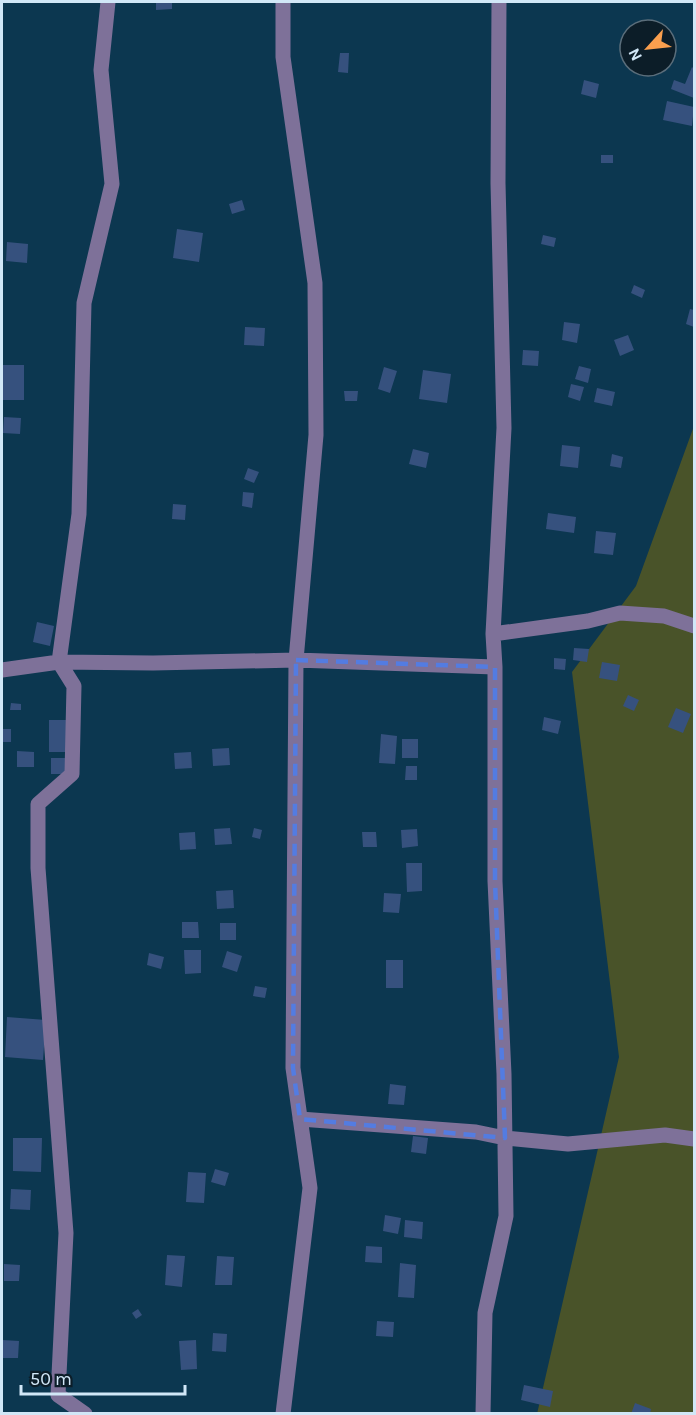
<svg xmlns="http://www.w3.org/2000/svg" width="696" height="1415" viewBox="0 0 696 1415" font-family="Karla,sans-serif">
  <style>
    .green { fill: #495329 }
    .building { fill: #36517e }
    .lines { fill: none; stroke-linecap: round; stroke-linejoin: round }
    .minor { stroke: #7e7199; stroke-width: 15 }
    .marked { fill: none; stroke: #537ce1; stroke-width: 4.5; stroke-dasharray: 12 8; stroke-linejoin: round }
  </style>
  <rect width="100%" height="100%" fill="#0c3750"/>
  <path class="green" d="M694,426v987l-157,1 82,-357 -47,-385 64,-86z"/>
  <path class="building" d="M156,2h16v7l-16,1z
    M340,53h9l-1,20 -10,-1z
    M692,67l2,2v29l-23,-9 3,-9 11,4z
    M584,80l15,4 -3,14 -15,-4z
    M667,101l27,6 -2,19 -29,-6z
    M601,155h12v8h-12z
    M242,200l3,10 -13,4 -3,-10z
    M177,229l26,4 -4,29 -26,-4z
    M543,235l13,3 -2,9 -13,-3z
    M7,242l21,2 -1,19 -21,-2z
    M634,285l11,5 -3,8 -11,-5z
    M690,309l4,1v17l-8,-3z
    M564,322l16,2 -3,19 -15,-3z
    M245,327l20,1 -1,18 -20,-1z
    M628,335l6,15 -14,6 -6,-16z
    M523,350l16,1 -1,15 -16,-1z
    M2,365h22v35h-22z
    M579,366l12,3 -3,14 -13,-4z
    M384,367l13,4 -7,22 -12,-4z
    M423,370l28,4 -4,29 -28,-4z
    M571,384l13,3 -4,14 -12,-4z
    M597,388l18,4 -3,14 -18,-4z
    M344,391h14l-1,10h-12z
    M4,417l17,1 -1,16 -17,-1z
    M562,445l18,2 -2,21 -18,-2z
    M413,449l16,4 -3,15 -17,-4z
    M612,454l11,3 -2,11 -11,-2z
    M248,468l11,4 -5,11 -10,-4z
    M243,492l11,1 -2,15 -10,-2z
    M173,504l13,1 -1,15 -13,-1z
    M548,513l28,4 -2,16 -28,-4z
    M596,531l20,2 -3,22 -19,-2z
    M37,622l17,4 -4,20 -17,-4z
    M574,648l15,1 -2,13 -14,-2z
    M554,658l12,1 -1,11 -11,-1z
    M602,662l18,3 -3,16 -18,-3z
    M628,695l11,5 -5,11 -11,-5z
    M11,703l10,1v6h-11z
    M676,708l15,6 -8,19 -15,-6z
    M544,717l17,4 -3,13 -16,-4z
    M49,720h17v32h-17z
    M2,729h9v13h-9z
    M381,734l16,2 -2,28 -16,-1z
    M402,739h16v19h-16z
    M229,748l1,17 -17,1 -1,-17z
    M17,751l17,1v15h-17z
    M191,752l1,16 -17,1 -1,-16z
    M51,758h14v16h-14z
    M406,766h11v14h-12z
    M230,828l2,16 -17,1 -1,-16z
    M254,828l8,2 -2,9 -8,-2z
    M417,829l1,17 -16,2 -1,-18z
    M195,832l1,17 -16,1 -1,-17z
    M362,832h14l1,15h-14z
    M406,863h16v28l-15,1z
    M233,890l1,18 -17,1 -1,-18z
    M384,893l17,1 -2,19 -16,-1z
    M182,922h16l1,16h-17z
    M220,923h16v17h-16z
    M184,950h17v23l-16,1z
    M227,951l15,5 -5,16 -15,-5z
    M149,953l15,4 -3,12 -14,-4z
    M386,960h17v28h-17z
    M255,986l12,2 -2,10 -12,-2z
    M7,1017l39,3 -3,40 -38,-3z
    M390,1084l16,2 -2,19 -16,-1z
    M413,1136l15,2 -2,16 -15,-2z
    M13,1138h29l-1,34 -28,-1z
    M215,1169l14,4 -4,13 -14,-4z
    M188,1172l18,1 -2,30 -18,-1z
    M11,1189l20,1 -1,20 -20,-1z
    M385,1215l16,3 -3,16 -15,-3z
    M405,1220l18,2 -1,17 -18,-2z
    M366,1246l16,1v16l-17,-1z
    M167,1255l18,1 -3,31 -17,-2z
    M217,1256l17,1 -2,28h-17z
    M400,1263l16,2 -2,33 -16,-1z
    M4,1264l16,1 -1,16h-15z
    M138,1309l4,6 -6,4 -4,-6z
    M377,1321l17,1 -1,15 -17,-1z
    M213,1333l14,1 -1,18 -14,-1z
    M2,1340l17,1 -1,17h-16z
    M196,1340l1,29 -16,1 -2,-29z
    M524,1385l29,6 -3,16 -29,-7z
    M635,1403l16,6 -1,5h-19z"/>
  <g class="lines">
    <path class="minor" d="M283,2v55l32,226 1,152 -20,225 -3,408 17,120 -27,226
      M493,634l95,-13 32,-8 44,3 30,10
      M2,670l57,-8 94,1 143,-3 199,7
      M300,1119l176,13 29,6 63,6 97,-9 29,4
      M85,1414l-27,-19 8,-162 -28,-365v-64l34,-30 2,-88 -15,-24 20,-148 5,-211 28,-119 -11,-114 7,-68
      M483,1414l2,-101 21,-97 -2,-142 -9,-193v-214l-2,-33 11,-206 -6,-245 1,-181"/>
  </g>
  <path class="marked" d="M296,660l199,7v214l10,257 -205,-19 -7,-51z"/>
  <rect width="696" height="1415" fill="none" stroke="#d1e7f7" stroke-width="6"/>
  <g transform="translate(648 48) rotate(243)"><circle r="28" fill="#0c1d28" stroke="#5b6e7b" stroke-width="1.5"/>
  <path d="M0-4.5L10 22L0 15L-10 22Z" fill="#fa9f4e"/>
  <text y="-9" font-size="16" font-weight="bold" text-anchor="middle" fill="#d1e7f7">N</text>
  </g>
  <path d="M21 1385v9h164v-9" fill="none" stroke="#d1e7f7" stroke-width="3"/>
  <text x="30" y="1385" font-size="18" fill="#d1e7f7" stroke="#0c1d28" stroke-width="4.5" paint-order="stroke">50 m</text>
</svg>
